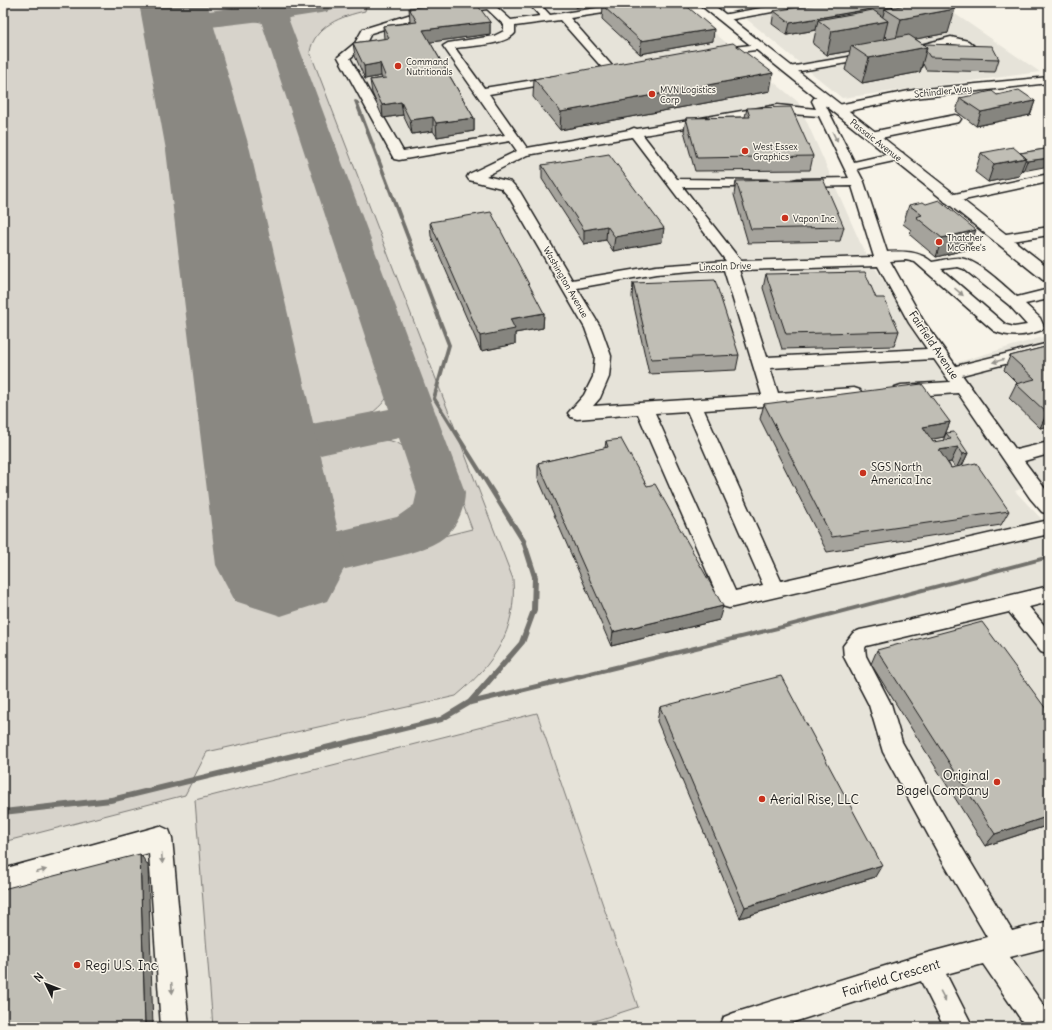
<svg xmlns="http://www.w3.org/2000/svg" width="1052" height="1030" viewBox="0 0 1052 1030" font-family="Delius,sans-serif">
  <style>
    .built { fill: #e6e3d9 }
    .green { fill: #d7d3cb; stroke: #7a7874 }
    .lines { fill: none; stroke-linecap: round; stroke-linejoin: round }
    .stream { fill: #72716c; fill-rule: evenodd }
    .taxiway { fill: #8a8882; fill-rule: evenodd }
    .runway { fill: #8a8882; fill-rule: evenodd }
    .minor-casing { stroke: #1c1c1c; stroke-width: 3 }
    .major-casing { stroke: #1c1c1c; stroke-width: 3 }
    .minor { fill: #f7f3e8; fill-rule: evenodd }
    .major { fill: #f7f3e8; fill-rule: evenodd }
    .wall { fill: #a5a39c; stroke: #1c1c1c; fill-rule: evenodd }
    .shaded-wall { fill: #86857f; stroke: #1c1c1c }
    .building { fill: #c0beb5; stroke: #1c1c1c }
    .oneway { fill: #94928c }
    .poi-dot { fill: #c8321e; stroke: #f7f3e8; stroke-width: 1.5 }
    .labels { text-anchor: middle; dominant-baseline: central; stroke-width: 3; stroke-linejoin: round; paint-order: stroke }
    .far-poi-label { font-size: 9px; fill: #1c1c1c; stroke: #f7f3e8; text-anchor: start }
    .far-street-label { font-size: 9px; fill: #1c1c1c; stroke: #f7f3e8 }
    .street-label { font-size: 11px; fill: #1c1c1c; stroke: #f7f3e8 }
    .poi-label { font-size: 11px; fill: #1c1c1c; stroke: #f7f3e8; text-anchor: start }
    .near-poi-label { font-size: 13px; fill: #1c1c1c; stroke: #f7f3e8; text-anchor: start }
    .near-street-label { font-size: 13px; fill: #1c1c1c; stroke: #f7f3e8 }
  </style>
  <rect width="100%" height="100%" fill="#f7f3e8"/>
  <filter id="ink" filterUnits="userSpaceOnUse"><feTurbulence type="fractalNoise" baseFrequency=".025" numOctaves="2"/><feDisplacementMap in="SourceGraphic" scale="8" xChannelSelector="R" yChannelSelector="G"/><feConvolveMatrix kernelMatrix="1 2 1 2 8 2 1 2 1" color-interpolation-filters="sRGB"/></filter>
  <g filter="url(#ink)">
    <path class="built" d="M3,3h675l120,99 65,147 76,119 110,-33v144l-34,12 34,36v500h-1046z
      M754,3h185l101,69 -198,26 -110,-91z"/>
    <path class="green" d="M3,3h149l93,583 227,-57 -187,-509 11,-7 70,-8 -1,6c-23,5 -51,15 -55,41l203,527c4,52 -19,85 -57,117l-249,56 -22,43 -182,47z
      M191,3h66c-19,12 -43,11 -63,5z
      M251,20l15,3 119,353 3,20c-16,24 -40,30 -68,29 -7,0 -16,0 -22,-3 -7,-5 -12,-11 -16,-19l-82,-366c9,-17 34,-17 51,-17z
      M368,439c30,1 40,3 49,33 2,6 7,14 7,20 1,26 -41,37 -61,40 -9,2 -21,5 -30,2 -7,-2 -18,-7 -23,-14 -2,-4 -3,-13 -4,-18 -1,-6 -4,-14 -4,-20 -1,-30 45,-38 66,-43z
      M537,713l101,294 -62,20h-363l-18,-227z"/>
    <g class="lines">
      <path class="stream" d="M355,100l3,1 93,244 -15,53 90,142 12,37 -1,33 -12,33 -47,55 304,-73 267,-70v4l-267,70 -311,76 -29,17 -331,81 -108,12v-6l108,-12 329,-80 28,-17 51,-58 12,-32 1,-33 -11,-35 -89,-144 15,-53 -93,-244z"/>
      <path class="taxiway" d="M255,3h75l1,3 -4,6 -39,6 177,474c0,19 -10,39 -26,49 -18,11 -41,15 -61,20 -32,8 -65,16 -97,24l-18,-6 -8,-14 8,-14 18,-6 116,-28 17,-12 3,-13 -18,-54 -139,30 -17,-5 -7,-12 7,-12 17,-5 129,-25 -128,-388 -84,10 -10,-2 -4,-6 4,-6 10,-2 79,-10z"/>
      <path class="runway" d="M139,3h68l43,147 96,415 -19,36 -46,15 -46,-15 -19,-36 -50,-415z"/>
      <g class="minor-casing">
        <path id="minor" d="M488,3l5,1 18,16 29,-4 -12,-13h11l11,12 80,-12h26l-5,3 -81,12 44,50 2,2 -2,2h-8l-46,-52 -45,6v7c-9,12 -45,13 -60,15l29,40 75,-12 4,1 2,2 -2,2 -4,1 -70,12 38,54 102,-18 5,-2 3,1 140,-24 39,4 -4,-8 2,-3h8l32,64 44,-10 5,1 1,3 -1,3 -46,10 7,13 23,70c17,-1 32,-1 45,10 9,-1 20,-5 28,-4 18,2 43,27 57,39l32,-8v10l-24,5 15,14 4,9 -2,3c-17,6 -31,8 -48,1l-79,-69 -9,-2 -16,1 34,61 32,44 93,-23v10l-87,22 54,75 33,-8v12l-25,7 25,33v20l-7,-2 -12,-14 -72,-105 -57,4 -6,-2 -2,-4 2,-4 6,-2 49,-3 -16,-23 -164,9 8,25 76,-5 6,2 2,4 -2,4 -6,2 -150,10 77,171 268,-61v14l-320,74 -7,-2 -84,-192 -61,5 -6,-2 -3,-4 16,-18 9,-18 2,-21 -10,-28 -76,-131 -8,-9 -32,-8 -2,-3 2,-3 48,-23 -7,-10 -111,19 -5,-1 -56,-102 17,-14 8,-14 55,-17zM487,9l17,16v6l-10,5 -46,7 -5,3 62,89 -102,16 -53,-93 14,-11 7,-14 48,-15zM777,113l42,3 30,62 -51,1 -5,1 -2,3 2,3 5,1 54,-1 22,71 -133,4 -58,-74h79l5,-1 2,-3 -2,-3 -90,-1 -34,-44zM632,137l94,124 -70,5 -84,14 -52,-88 -9,-10 -25,-6 41,-21zM878,266l31,57 18,26 -160,8 -28,-87zM958,267l6,2 45,36 18,20 -13,2 -8,-2 -65,-56zM703,270h21l38,125 -169,11 7,-8 9,-21 2,-21 -10,-28 -24,-40 79,-14zM687,411l76,174 -28,6 -80,-178z
          M788,3h22l-5,3 -83,15 -5,-3 5,-3z
          M951,37l17,4 7,6 -3,4c-8,2 -26,5 -32,-1l2,-2 19,-2c-13,-6 -31,3 -44,6l-6,-3 2,-2z
          M760,44l6,3 -2,2 -49,6 -6,-3 6,-3z
          M872,53l6,3 -2,2 -87,15 -4,-1 -2,-2 2,-2 4,-1z
          M1049,77v6l-135,15 -76,15 -4,-1 -2,-3 2,-3 4,-1 76,-15z
          M955,115l4,1 2,3 -2,3 -88,18 -4,-1 -2,-3 2,-3 4,-1z
          M1049,174v8l-99,21 -5,-1 -2,-3 2,-3 5,-1z
          M1049,227v8l-49,8 -5,-1 -2,-3 2,-3 5,-1z
          M1049,586v16l-20,5 20,24v24l-8,-3 -32,-40 -143,34 -1,2 1,8 25,48 11,38 59,104 51,85 37,-10v26l-39,10 39,56v14h-23l-43,-63 -37,10 27,53h-29l-23,-46 -143,46h-58l4,-10 10,-4 193,-60 60,-16 -44,-75 -60,-110 -14,-47 -25,-48 -1,-11 10,-13 7,-3 44,-9z
          M160,826l9,4 3,8 17,189h-28l-12,-174 -146,40v-24z"/>
      </g>
      <g class="major-casing">
        <path id="major" d="M698,3h13l338,265v13l-6,-1z"/>
      </g>
      <use href="#minor" class="minor"/>
      <use href="#major" class="major"/>
    </g>
    <path class="wall" d="M572,3h29l-25,4z
      M603,6l110,35 -73,13 -38,-35z
      M893,7l55,26 -33,6 9,6 75,14 -4,13 -69,-2 -3,-6 -3,8 -58,11 -17,-13 5,-19 -23,4 -14,-11 3,-14 -29,5 -15,-11 2,-13zM885,36l3,3 -4,1z
      M409,8l81,14v12l-60,8 44,76v13l-37,6 -4,-6 -21,3 -9,-19 -20,3 -11,-25 -2,-13 12,-2 -1,-2 -16,3 -10,-23 -2,-13 31,-4 -1,-13 28,-4 -1,-1z
      M534,79l236,12 -210,39 -27,-33z
      M997,95l38,6 -5,14 -54,11 -20,-15 4,-13z
      M747,108l66,48 -3,14 -115,1 -11,-40 2,-13 59,-1z
      M1045,149l-22,22 -1,-2 -3,7 -31,6 -13,-10 6,-19h39z
      M542,165l120,77 -49,9 -7,-11 -22,4 -42,-65z
      M736,181l108,46 -4,14 -92,2 -14,-48z
      M909,205l60,44 -33,8 -26,-22 1,-5 -8,-6z
      M430,222l114,91 -1,15 -28,5v11l-34,7 -50,-115z
      M766,274l110,24 23,33 -5,15 -112,3 -19,-61z
      M633,283l106,72 -3,15 -87,4 -17,-77z
      M1049,346v80l-9,2 -31,-30 7,-14 1,-1 -13,-13 6,-14z
      M764,404l186,18 -6,15 -13,2 2,3 10,-1 3,-8 22,20 -6,13 47,45 -8,14 -174,27 -67,-133zM948,462h3l4,5 -4,1z
      M606,441l113,179 -108,26 -73,-168v-15l67,-15z
      M877,650l172,175 -64,21 -114,-182z
      M660,707l215,170 -135,41 -83,-197z"/>
    <path class="shaded-wall" d="M577,3h24l-25,4z
      M893,5l-2,7 -6,-3 -3,10 -64,1 -2,10 -29,5 3,-12z
      M955,9l-7,24 -53,10 6,-24z
      M888,21l-6,24 -31,1 -1,5 -23,4 5,-24z
      M490,22v12l-66,9 -1,-13z
      M714,29l-1,12 -73,13 1,-13z
      M927,47l-7,25 -58,11 7,-25z
      M380,63l1,13 -16,3 -1,-13z
      M773,73l-3,18 -210,39 1,-18z
      M1035,101l-5,14 -54,11 5,-14z
      M401,102l2,13 -20,3 -1,-13z
      M433,117v14l-21,3 -2,-14z
      M474,118v13l-37,6 -1,-14z
      M1026,158l-7,18 -31,6 6,-18z
      M1049,158v8l-26,5 4,-10z
      M607,226l-1,14 -22,4v-14z
      M664,228l-2,14 -49,9 2,-14z
      M976,230l-7,19 -33,8 6,-19z
      M544,313l-1,15 -28,5v11l-34,7 -1,-15 30,-17z
      M1047,413h2v13l-9,2z
      M950,422l-6,15 -27,5 6,-15z
      M958,447l-7,15 -18,3 6,-15z
      M968,453l-7,15 -5,1 7,-15z
      M723,606l-4,14 -108,26 2,-14z
      M1049,816v9l-64,21 10,-12z
      M140,854l8,11 5,162h-8z
      M882,865l-7,12 -135,41 5,-11z"/>
    <path class="building" d="M452,3h24l14,19 -67,8 51,88 -38,5 -3,-6 -23,3 -9,-18 -19,3 -12,-25 16,-2 -6,-15 -16,3 -11,-23 36,-5 -6,-12 34,-4 -8,-14z
      M625,3h58l31,26 -73,12 -38,-35z
      M823,3h67l3,2 -103,18 -16,-12z
      M916,3h29l10,6 -54,10 -16,-10z
      M873,10l15,11 -56,10 -14,-11z
      M909,35l18,12 -58,11 -18,-12z
      M733,43l40,30 -212,39 -27,-33z
      M924,44l68,2 7,13 -69,-2 -4,-6 1,-4z
      M1019,90l16,11 -54,11 -21,-14 32,-7 5,4z
      M791,107l22,49 -116,2 -11,-40 64,-1 -3,-9z
      M1013,147l13,11 -32,6 -13,-11z
      M1045,149l4,3v6l-22,3 -2,-1 1,-2 -6,-5z
      M609,154l55,74 -49,9 -8,-11 -23,4 -42,-65z
      M823,179l21,48 -93,2 -15,-48z
      M939,200l37,30 -34,8 -26,-21 6,-2 -13,-10 14,-3 3,2z
      M491,212l53,101 -34,6 5,10 -35,7 -50,-114z
      M865,272l11,26h8l15,33 -113,3 -20,-60z
      M715,280l24,75 -88,4 -18,-76z
      M1049,346v67h-2l-31,-29 19,-5 -25,-23z
      M922,384l28,38 -27,5 10,15 18,-3 -5,-6 8,-1 14,21 -5,1 -5,-7 -19,3 12,18 25,-5 33,48 -177,26 -68,-133z
      M621,439l26,47 8,-2 68,122 -110,26 -75,-169 70,-16 -2,-6z
      M982,622l67,91v103l-54,18 -118,-184z
      M781,676l101,189 -137,42 -85,-200z
      M140,854l5,173h-142v-138z"/>
    <defs><path id="oneway-solid" d="M-6-.8H1V-3.2L6.5 0L1 3.2V.8H-6Z"/></defs>
    <g class="oneway">
      <use href="#oneway-solid" transform="translate(835 137) rotate(64)"/>
      <use href="#oneway-solid" transform="translate(959 292) rotate(41)"/>
      <use href="#oneway-solid" transform="translate(998 361) rotate(166)"/>
      <use href="#oneway-solid" transform="translate(162 858) rotate(86)"/>
      <use href="#oneway-solid" transform="translate(41 871) rotate(-15)"/>
      <use href="#oneway-solid" transform="translate(172 988) rotate(86)"/>
      <use href="#oneway-solid" transform="translate(943 996) rotate(62)"/>
    </g>
  </g>
  <g class="poi-dot">
    <circle cx="398" cy="66" r="4"/>
    <circle cx="652" cy="94" r="4"/>
    <circle cx="745" cy="151" r="4"/>
    <circle cx="785" cy="218" r="4"/>
    <circle cx="939" cy="242" r="4"/>
    <circle cx="863" cy="473" r="4"/>
    <circle cx="997" cy="782" r="4"/>
    <circle cx="762" cy="799" r="4"/>
    <circle cx="77" cy="965" r="4"/>
  </g>
  <g class="labels">
    <g class="far-poi-label">
      <text x="406" y="61">Command<tspan x="406" dy="10">Nutritionals</tspan></text>
      <text x="660" y="89">MVN Logistics<tspan x="660" dy="10">Corp</tspan></text>
      <text x="753" y="146">West Essex<tspan x="753" dy="10">Graphics</tspan></text>
      <text x="793" y="218">Vapon Inc.</text>
      <text x="947" y="237">Thatcher<tspan x="947" dy="10">McGhee's</tspan></text>
    </g>
    <g class="far-street-label">
      <text transform="translate(943 91) rotate(-6)">Schindler Way</text>
      <text transform="translate(876 140) rotate(38)">Passaic Avenue</text>
      <text transform="translate(725 266) rotate(-2)">Lincoln Drive</text>
      <text transform="translate(566 282) rotate(60)">Washington Avenue</text>
    </g>
    <g class="street-label">
      <text transform="translate(934 345) rotate(56)">Fairfield Avenue</text>
    </g>
    <g class="poi-label">
      <text x="871" y="467">SGS North<tspan x="871" dy="13">America Inc</tspan></text>
    </g>
    <g class="near-poi-label">
      <text x="989" y="775" text-anchor="end">Original<tspan x="989" dy="15">Bagel Company</tspan></text>
      <text x="770" y="799">Aerial Rise, LLC</text>
      <text x="85" y="965">Regi U.S. Inc</text>
    </g>
    <g class="near-street-label">
      <text transform="translate(891 978) rotate(-17)">Fairfield Crescent</text>
    </g>
  </g>
  <rect width="1052" height="1030" fill="none" stroke="#f7f3e8" stroke-width="16"/>
  <rect x="8" y="8" width="1036" height="1014" fill="none" stroke="#1c1c1c" stroke-width="1.5" filter="url(#ink)"/>
  <g transform="translate(46 984) rotate(313)" stroke="#f7f3e8" stroke-width="3" paint-order="stroke">
  <path d="M0-3L7 15L0 10L-7 15Z" fill="#1c1c1c"/>
  <text y="-6" font-size="11" font-weight="bold" text-anchor="middle" fill="#1c1c1c">N</text>
  </g>
</svg>
